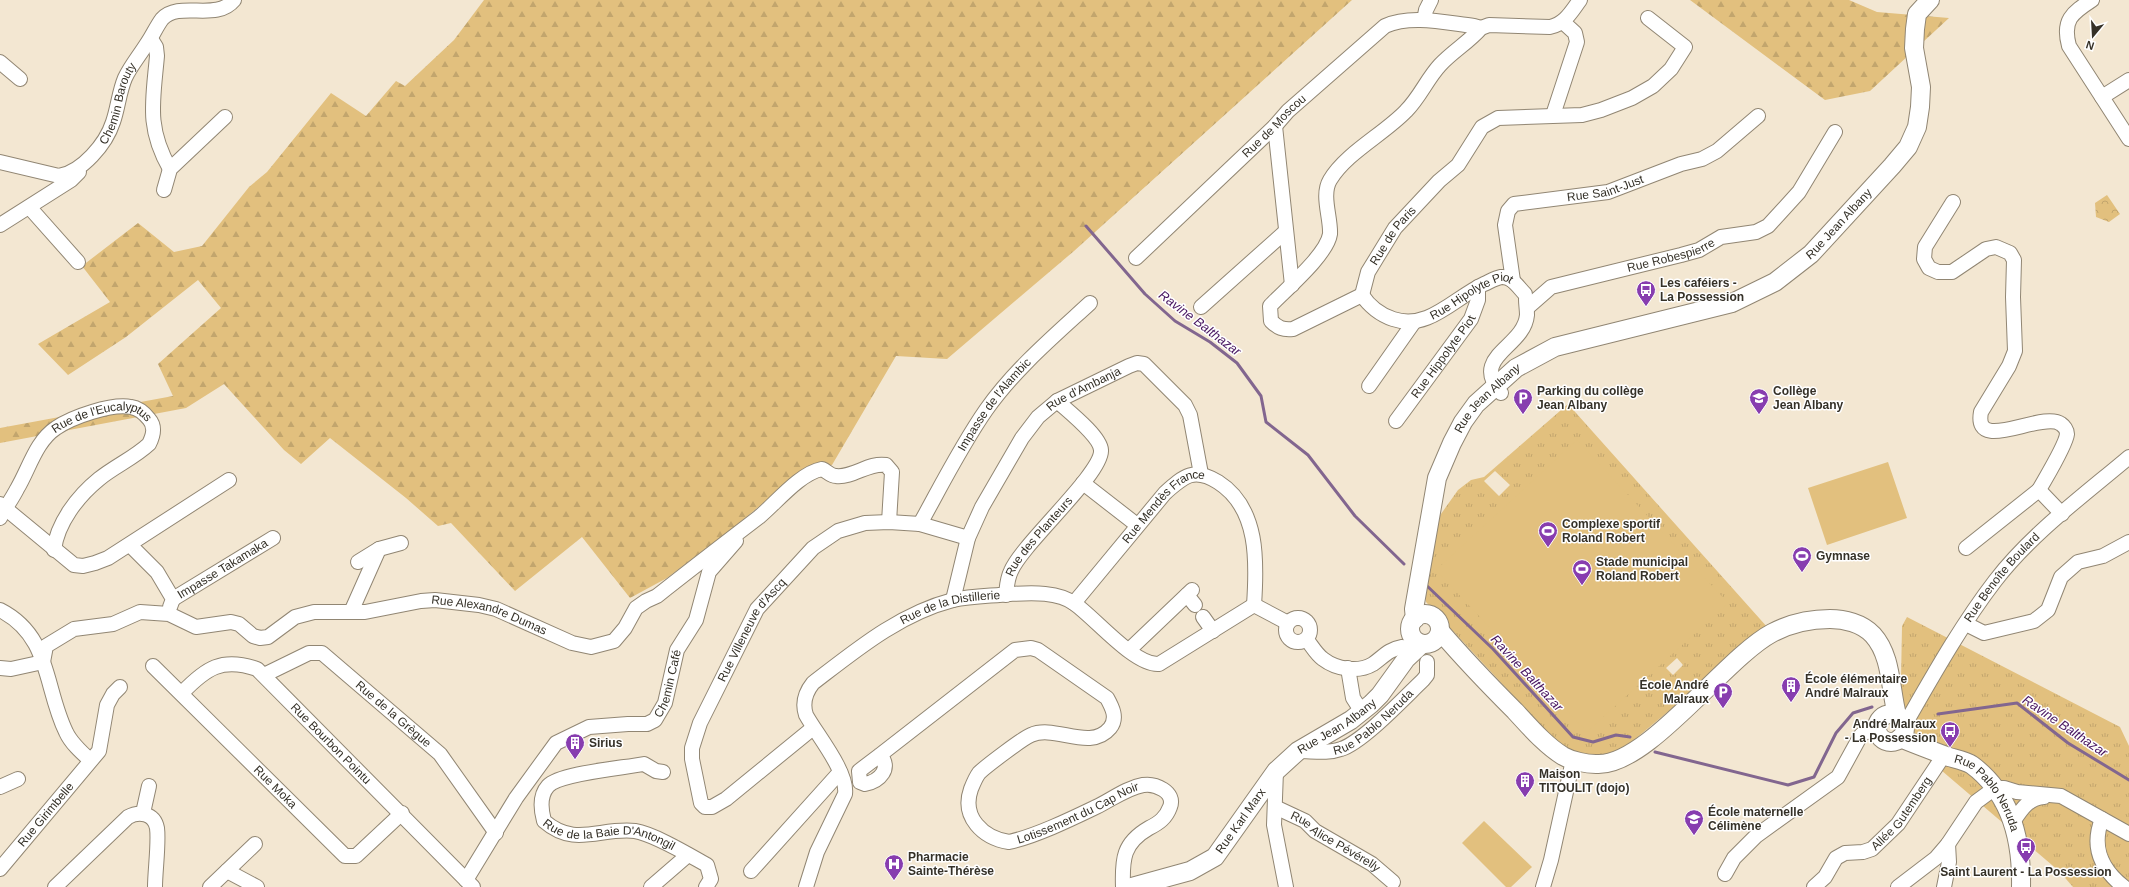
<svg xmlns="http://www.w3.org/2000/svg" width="2129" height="887" viewBox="0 0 2129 887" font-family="Arial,sans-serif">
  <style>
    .grass { fill: url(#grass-tufts); fill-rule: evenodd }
    .forest { fill: url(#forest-firs) }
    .park { fill: url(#park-crowns) }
    .pitch { fill: #e2c07e }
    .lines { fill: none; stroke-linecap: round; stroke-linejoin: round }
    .stream { stroke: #82668f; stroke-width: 3 }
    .minor-casing { stroke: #918673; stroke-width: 16 }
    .major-casing { stroke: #918673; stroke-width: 20 }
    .minor { stroke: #fff; stroke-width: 14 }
    .major { stroke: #fff; stroke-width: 18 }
    .labels { text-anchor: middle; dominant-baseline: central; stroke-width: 3; stroke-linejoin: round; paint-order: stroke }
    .street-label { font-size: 12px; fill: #353128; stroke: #fff }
    .poi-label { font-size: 12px; font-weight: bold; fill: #353128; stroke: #fff; text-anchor: start }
    .water-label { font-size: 13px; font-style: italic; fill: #471560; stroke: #fff }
  </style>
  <defs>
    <pattern id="grass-tufts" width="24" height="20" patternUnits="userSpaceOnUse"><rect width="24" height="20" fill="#e2c07e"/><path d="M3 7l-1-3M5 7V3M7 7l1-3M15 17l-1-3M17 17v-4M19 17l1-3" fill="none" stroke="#c2a56d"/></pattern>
    <pattern id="forest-firs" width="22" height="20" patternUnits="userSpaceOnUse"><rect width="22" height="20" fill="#e2c07e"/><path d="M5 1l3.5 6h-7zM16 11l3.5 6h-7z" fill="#c2a56d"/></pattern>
    <pattern id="park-crowns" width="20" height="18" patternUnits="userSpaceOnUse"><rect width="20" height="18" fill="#e2c07e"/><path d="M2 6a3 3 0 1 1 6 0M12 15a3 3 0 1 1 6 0" fill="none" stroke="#c2a56d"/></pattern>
  </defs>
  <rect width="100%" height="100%" fill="#f3e7d2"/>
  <path class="grass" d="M1568,404l200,224 -146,122c-31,10 -34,7 -63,-5l-133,-143 -1,-12 11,-69 22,-31 13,-10 13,-3zM1495,471l15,14 -11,11 -15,-15zM1677,658l6,7 -10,10 -7,-7z
    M1907,617l213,110 9,19v141h-56l-14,-16 -159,-136 2,-109z"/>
  <path class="forest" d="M484,0h868l-278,251 -127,108 -51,-3 -64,109 -27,3 -67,56 -71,54 -37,20 -48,-61 -67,54 -64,-68 -13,3 -32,-28 -76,-60 -29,26 -17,-14 -60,-66 -38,24 -186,35v-15l173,-32 -15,-32 63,-56 -23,-28 -72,57 -58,38 -30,-31 72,-42 -28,-36 56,-43 36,29 28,-6 47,-59 18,-15 64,-79 35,23 30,-35 9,5 49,-46z
    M1690,0h159l28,12 72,6 -79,73 -45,9z"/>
  <path class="park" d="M2107,195l13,19 -11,8 -13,-5 -1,-14z"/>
  <path class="pitch" d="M1577,440l151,163 -141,129 -151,-162z
    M1888,462l19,56 -80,27 -19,-57z
    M1484,821l48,46 -21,20h-5l-44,-44z"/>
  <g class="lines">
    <path class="stream" d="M1086,226l59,68 30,27 35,21 27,21 24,33 5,26 42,33 47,61 49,48
      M1425,584l68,65 80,88 20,5 23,-7 14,2
      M1938,714l79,-11 51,40 61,37
      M1655,752l133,33 26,-8 22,-44 17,-20 19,-6"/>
    <g class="minor-casing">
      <g id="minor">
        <path d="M2092,0c-20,13 -30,20 -23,46l60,93"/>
        <path d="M1424,20l2,-10 5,-10"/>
        <path d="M151,39l5,8 1,9c-4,45 -11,71 13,113"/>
        <path d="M0,62l20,17"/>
        <path d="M2102,97l27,-17"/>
        <path d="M1553,115l24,-73 -2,-9 -12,-11"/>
        <path d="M1275,126l17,159"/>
        <path id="s1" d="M0,162l59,14c23,-4 47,-32 54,-54 5,-14 6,-30 12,-44 5,-11 14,-22 21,-33 6,-8 10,-18 16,-26 18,-19 54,3 72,-19"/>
        <path d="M164,190l6,-21 55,-52"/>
        <path d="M1953,202l-28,45 -1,12 5,9 9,4h14l34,-23 10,-2 14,6 4,7 -1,37 2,54 -6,15 -28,46c-8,43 61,-2 80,12 3,2 6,6 6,10 -1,11 -22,45 -28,56l23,24"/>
        <path d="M30,208l48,54"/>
        <path d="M0,225l71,-45 8,-8"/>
        <path id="s2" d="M1136,258l139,-132 13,-15 97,-85c26,-12 62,-3 89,0l7,2"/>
        <path id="s3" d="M1513,281l-8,-56 3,-14 6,-7 94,-12 73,-28 21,-5 15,-8 41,-35"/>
        <path d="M1362,295l-69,34c-10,1 -15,-1 -22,-8l-1,-15c15,-16 57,-51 60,-72 1,-16 -9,-39 0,-54 16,-27 54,-46 76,-69 14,-14 21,-32 34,-46 13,-14 29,-23 41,-37l8,-3 61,2c15,-3 21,-15 30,-27"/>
        <path id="s4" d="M1362,295l6,-23 27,-44 44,-47 19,-16 24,-38 16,-9 84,-3 19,-5 31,-12 21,-12 18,-17 14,-22 -37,-29"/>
        <path id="s5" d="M1362,295c7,11 19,20 31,24 35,12 61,-21 91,-35 5,-2 11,-6 17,-7 11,-1 17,10 24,17"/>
        <path d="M1201,307l84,-75"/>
        <path id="s6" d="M1527,308l24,-21 130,-32 18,-5 22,-13 35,-5 12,-6 31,-34 36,-60"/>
        <path d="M1369,386l45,-64"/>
        <path d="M1501,393c-32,-37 23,-45 26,-78 0,-5 -1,-11 -1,-16"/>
        <path id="s7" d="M1396,421l75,-102 7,-19v-13"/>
        <path d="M1083,483l54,42"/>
        <path d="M0,504l74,61 9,1 12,-3 13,-5 121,-78"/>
        <path id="s8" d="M0,518c5,-10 12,-19 17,-29 12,-20 19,-48 39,-61 16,-11 56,-25 75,-21 7,1 14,7 18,12 7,8 4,17 0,25 -15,14 -34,22 -50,35 -21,17 -42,44 -45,71"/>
        <path id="s9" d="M920,524c21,-38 41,-78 66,-114 29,-41 68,-74 104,-107"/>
        <path d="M130,545l27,27 16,27 -3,8"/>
        <path d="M1966,548l73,-58"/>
        <path d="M358,562l21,-13 22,-6"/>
        <path id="s10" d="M1006,595c1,-9 1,-16 5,-24 11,-27 92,-98 90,-121 -1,-14 -33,-39 -44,-49"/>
        <path d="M1187,595l8,10"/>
        <path id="s11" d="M173,599l100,-61"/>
        <path id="s12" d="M953,600l15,-62 14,-31 40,-69 16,-21 19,-16 72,-35 8,-3 7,1 41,41 5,10 11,59"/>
        <path id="s13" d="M1074,603l91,-110c19,-17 29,-26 53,-11 41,26 39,80 36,123"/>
        <path d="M1254,605l34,18"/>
        <path d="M0,610c51,26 44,77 66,122 5,11 15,20 24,28"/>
        <path d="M351,612l28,-63"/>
        <path d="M1203,617l10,14"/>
        <circle cx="1298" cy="630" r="12"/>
        <path d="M1966,624l18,9 50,-12 14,-11 13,-33 17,-15 25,-6 26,-14"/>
        <path d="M1307,640c5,6 9,14 16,19 13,10 35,14 50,5 10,-7 16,-15 29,-17"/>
        <path d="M1129,650l63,-60"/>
        <path id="s14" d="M153,666l192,190h11l46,-43"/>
        <path id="s15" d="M0,668l11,1 32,-7 3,-16 28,-17 39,-5 27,-12 29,2 27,13 35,-5 8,2 14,12 7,2 8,-1 27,-20 19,-5h51l56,-11 14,-1 44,5 17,4 76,34 19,4 23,-6 11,-13 11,-20 10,-7 11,-5c34,-27 68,-53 102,-79 17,-14 41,-44 63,-48 5,2 8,7 14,7 17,2 33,-14 50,-11l6,7 -3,50"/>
        <path d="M1348,668l5,30 9,14"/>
        <path id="s16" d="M264,675l45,-22h13l118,101 56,79"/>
        <path id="s17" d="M182,693c24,-25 40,-36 75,-24l216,218"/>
        <path id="s18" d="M1904,723l4,-4c27,-47 54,-95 87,-138 36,-47 89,-86 134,-124"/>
        <path id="s19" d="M813,728l-87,71 -14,8h-7l-4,-4 -9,-44v-11l8,-25 57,-114 56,-61 25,-17 27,-8 24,-1 31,2 48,14"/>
        <path id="s20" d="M1298,751c15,0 29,3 43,-2 22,-7 64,-52 82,-69l4,-5v-13"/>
        <path id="s21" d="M880,755c12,13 0,26 -15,29l-5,-2 -1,-11 21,-16 135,-105 16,-2 7,2 69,48c5,9 11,20 3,30 -20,24 -55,-4 -79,7 -8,3 -46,32 -52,38 -3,4 -6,11 -8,16 -10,28 12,49 38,53 27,-6 62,-23 87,-35 15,-7 30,-19 47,-22 12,-2 33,7 27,22 -4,11 -11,16 -21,21 -26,15 -27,31 -26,59"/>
        <path d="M1276,771l-2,54 12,62"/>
        <path id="s22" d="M663,772l-7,-1 -12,-7c-20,4 -84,9 -96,22 -9,10 -7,24 -4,35 31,27 56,6 91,10 19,3 54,24 72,34l4,14 -5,8"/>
        <path d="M0,787l18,-8"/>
        <path id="s23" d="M1275,807l30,14 10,10 57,33 21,18"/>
        <path d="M143,813l6,-27"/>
        <path d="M2102,819c-11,28 -1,50 22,68"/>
        <path d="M2013,822c8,-12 15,-24 31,-25"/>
        <path id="s24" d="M0,869l99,-118 8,-46 6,-11 7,-7"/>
        <path d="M227,871l30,16"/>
        <path d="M751,871l89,-99"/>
        <path d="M1725,874l9,-16 22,-22 82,-59 23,-42 5,-3 12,-1"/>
        <path id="s25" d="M466,880l50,-82 40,-55 33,-16 39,-3h19l8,-4 10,-17 12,-53 19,-30 13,-48 27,-31"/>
        <path d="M55,887l73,-70c11,-6 26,-4 29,11 2,15 -2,43 -2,59"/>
        <path d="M210,887l45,-43"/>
        <path d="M651,887l37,-32"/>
        <path id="s26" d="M806,887l11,-35 28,-58c3,-22 -28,-59 -39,-79 -4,-12 -1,-22 7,-32 43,-33 86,-69 140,-83 18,-4 39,-4 57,-6 20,-1 48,-3 65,10 21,15 60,62 84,60l95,-59"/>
        <path d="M1543,887l8,-27 22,-100"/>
        <path id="s27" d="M1814,887l11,-10 11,-19 9,-5 18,-1 9,-3 26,-25 46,-69"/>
        <path d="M1898,887l38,-29 12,-14 28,-42 19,-14h9l13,4 44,4 68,38"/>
        <path d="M1944,887l5,-25 -1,-18"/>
      </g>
    </g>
    <g class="major-casing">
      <g id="major">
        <circle cx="1425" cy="629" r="15"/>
        <path id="s28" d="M1415,619l-1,-10 23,-131 15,-35 11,-21 13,-18 40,-36 39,-21 177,-44 43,-21 36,-28 81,-88 16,-19 9,-20 3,-20 1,-20 -7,-39 1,-19 2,-15 13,-14"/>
        <path d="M1440,631c24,28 49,54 75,80 14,15 30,34 48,45 9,5 23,8 33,8 50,4 129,-106 176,-131 17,-9 38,-14 58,-14 14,0 32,4 43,16 19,21 17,54 24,80"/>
        <circle cx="1891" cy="728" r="14"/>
        <path id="s29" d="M1900,738c17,7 33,13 49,19 7,2 17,4 23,8 39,29 50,76 49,122"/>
        <path id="s30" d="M1132,887l58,-16 25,-14 61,-86 22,-20 53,-31 20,-16 9,-9 26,-36 16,-15"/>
      </g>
    </g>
    <use href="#minor" class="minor"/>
    <use href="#major" class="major"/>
  </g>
  <defs>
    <g id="bus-pin" transform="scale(1)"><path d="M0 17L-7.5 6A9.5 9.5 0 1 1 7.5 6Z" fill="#873daf" stroke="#fff"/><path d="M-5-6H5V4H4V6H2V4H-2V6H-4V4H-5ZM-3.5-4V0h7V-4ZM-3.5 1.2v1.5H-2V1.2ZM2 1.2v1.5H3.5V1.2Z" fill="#fff"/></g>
    <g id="parking-pin" transform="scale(1)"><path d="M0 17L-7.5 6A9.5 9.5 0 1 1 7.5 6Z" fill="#873daf" stroke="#fff"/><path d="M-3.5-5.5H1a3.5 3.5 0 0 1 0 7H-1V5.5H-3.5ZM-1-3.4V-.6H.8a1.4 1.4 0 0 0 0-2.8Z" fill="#fff"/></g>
    <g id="school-pin" transform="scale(1)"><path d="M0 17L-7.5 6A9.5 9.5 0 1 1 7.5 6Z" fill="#873daf" stroke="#fff"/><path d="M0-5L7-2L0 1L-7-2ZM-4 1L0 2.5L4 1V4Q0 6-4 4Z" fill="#fff"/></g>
    <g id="stadium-pin" transform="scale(1)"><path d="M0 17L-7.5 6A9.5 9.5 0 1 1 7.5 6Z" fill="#873daf" stroke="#fff"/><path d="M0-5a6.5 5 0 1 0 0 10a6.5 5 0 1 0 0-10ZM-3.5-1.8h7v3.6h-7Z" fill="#fff"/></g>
    <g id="building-pin" transform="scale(1)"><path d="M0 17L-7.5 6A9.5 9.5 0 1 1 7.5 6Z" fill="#873daf" stroke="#fff"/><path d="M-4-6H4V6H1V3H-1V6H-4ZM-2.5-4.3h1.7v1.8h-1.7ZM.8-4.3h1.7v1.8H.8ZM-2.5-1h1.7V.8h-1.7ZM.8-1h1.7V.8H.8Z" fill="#fff"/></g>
    <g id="hospital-pin" transform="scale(1)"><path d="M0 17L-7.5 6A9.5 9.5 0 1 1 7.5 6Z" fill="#873daf" stroke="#fff"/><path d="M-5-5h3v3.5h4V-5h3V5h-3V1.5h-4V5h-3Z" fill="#fff"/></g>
  </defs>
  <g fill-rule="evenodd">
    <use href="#bus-pin" x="1646" y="290"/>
    <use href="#parking-pin" x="1523" y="398"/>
    <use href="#school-pin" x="1759" y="398"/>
    <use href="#stadium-pin" x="1548" y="531"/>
    <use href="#stadium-pin" x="1802" y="556"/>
    <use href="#stadium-pin" x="1582" y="569"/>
    <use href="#building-pin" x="1791" y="686"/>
    <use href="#parking-pin" x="1723" y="692"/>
    <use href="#bus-pin" x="1950" y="731"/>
    <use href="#building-pin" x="575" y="743"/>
    <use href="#building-pin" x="1525" y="781"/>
    <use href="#school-pin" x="1694" y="819"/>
    <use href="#bus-pin" x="2026" y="847"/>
    <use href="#hospital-pin" x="894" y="864"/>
  </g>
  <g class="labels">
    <g class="street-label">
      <text stroke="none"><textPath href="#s1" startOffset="159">Chemin Barouty</textPath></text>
      <text stroke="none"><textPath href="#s2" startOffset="191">Rue de Moscou</textPath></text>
      <text stroke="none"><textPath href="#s3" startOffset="173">Rue Saint-Just</textPath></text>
      <text stroke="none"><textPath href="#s28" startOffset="642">Rue Jean Albany</textPath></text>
      <text stroke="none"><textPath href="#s4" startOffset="68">Rue de Paris</textPath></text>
      <text stroke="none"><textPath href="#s6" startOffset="156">Rue Robespierre</textPath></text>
      <text stroke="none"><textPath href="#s5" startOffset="125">Rue Hipolyte Piot</textPath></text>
      <text stroke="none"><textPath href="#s7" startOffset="80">Rue Hippolyte Piot</textPath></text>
      <text stroke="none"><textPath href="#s12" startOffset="258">Rue d'Ambanja</textPath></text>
      <text stroke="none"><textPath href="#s28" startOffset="239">Rue Jean Albany</textPath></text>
      <text stroke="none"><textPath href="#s9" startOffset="141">Impasse de l'Alambic</textPath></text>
      <text stroke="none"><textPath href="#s8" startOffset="156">Rue de l'Eucalyptus</textPath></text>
      <text stroke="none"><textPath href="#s13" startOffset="134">Rue Mendès France</textPath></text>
      <text stroke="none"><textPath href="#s10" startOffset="69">Rue des Planteurs</textPath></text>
      <text stroke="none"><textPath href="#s11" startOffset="58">Impasse Takamaka</textPath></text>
      <text stroke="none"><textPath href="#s18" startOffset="176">Rue Benoîte Boulard</textPath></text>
      <text stroke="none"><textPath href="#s26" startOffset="384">Rue de la Distillerie</textPath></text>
      <text stroke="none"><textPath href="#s15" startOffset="530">Rue Alexandre Dumas</textPath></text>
      <text stroke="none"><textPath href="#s19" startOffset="330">Rue Villeneuve d'Ascq</textPath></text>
      <text stroke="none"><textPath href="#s25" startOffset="307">Chemin Café</textPath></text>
      <text stroke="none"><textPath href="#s16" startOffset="157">Rue de la Grègue</textPath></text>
      <text stroke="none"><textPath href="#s20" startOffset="85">Rue Pablo Neruda</textPath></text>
      <text stroke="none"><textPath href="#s30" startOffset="270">Rue Jean Albany</textPath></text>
      <text stroke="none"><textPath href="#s17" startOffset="190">Rue Bourbon Pointu</textPath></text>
      <text stroke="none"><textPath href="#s14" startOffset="172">Rue Moka</textPath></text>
      <text stroke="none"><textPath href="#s29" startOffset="108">Rue Pablo Neruda</textPath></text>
      <text stroke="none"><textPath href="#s27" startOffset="121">Allée Gutemberg</textPath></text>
      <text stroke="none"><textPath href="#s21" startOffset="710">Lotissement du Cap Noir</textPath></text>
      <text stroke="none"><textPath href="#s24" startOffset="71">Rue Girimbelle</textPath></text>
      <text stroke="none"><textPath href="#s30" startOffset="133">Rue Karl Marx</textPath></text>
      <text stroke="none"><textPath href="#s22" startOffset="226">Rue de la Baie D'Antongil</textPath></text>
      <text stroke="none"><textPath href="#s23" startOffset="70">Rue Alice Pévérelly</textPath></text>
    </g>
    <g class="poi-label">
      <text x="1660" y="283">Les caféiers -<tspan x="1660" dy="14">La Possession</tspan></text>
      <text x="1537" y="391">Parking du collège<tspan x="1537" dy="14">Jean Albany</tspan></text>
      <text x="1773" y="391">Collège<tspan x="1773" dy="14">Jean Albany</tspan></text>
      <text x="1562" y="524">Complexe sportif<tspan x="1562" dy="14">Roland Robert</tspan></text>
      <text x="1816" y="556">Gymnase</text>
      <text x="1596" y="562">Stade municipal<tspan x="1596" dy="14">Roland Robert</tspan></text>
      <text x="1805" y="679">École élémentaire<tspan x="1805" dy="14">André Malraux</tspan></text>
      <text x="1709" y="685" text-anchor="end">École André<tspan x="1709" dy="14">Malraux</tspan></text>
      <text x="1936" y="724" text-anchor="end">André Malraux<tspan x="1936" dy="14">- La Possession</tspan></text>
      <text x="589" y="743">Sirius</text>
      <text x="1539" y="774">Maison<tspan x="1539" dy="14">TITOULIT (dojo)</tspan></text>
      <text x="1708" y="812">École maternelle<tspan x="1708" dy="14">Célimène</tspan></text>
      <text x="908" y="857">Pharmacie<tspan x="908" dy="14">Sainte-Thérèse</tspan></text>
      <text x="2026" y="872" text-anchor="middle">Saint Laurent - La Possession</text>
    </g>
    <g class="water-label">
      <text transform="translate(1200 323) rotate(37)">Ravine Balthazar</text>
      <text transform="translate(1527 673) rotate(47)">Ravine Balthazar</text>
      <text transform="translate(2065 726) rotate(34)">Ravine Balthazar</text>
    </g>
  </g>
  <g transform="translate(2093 36) rotate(198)" stroke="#ffffff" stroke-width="3" paint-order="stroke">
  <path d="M0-3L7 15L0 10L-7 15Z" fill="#353128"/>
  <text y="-6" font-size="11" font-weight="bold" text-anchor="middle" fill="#353128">N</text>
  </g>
</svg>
